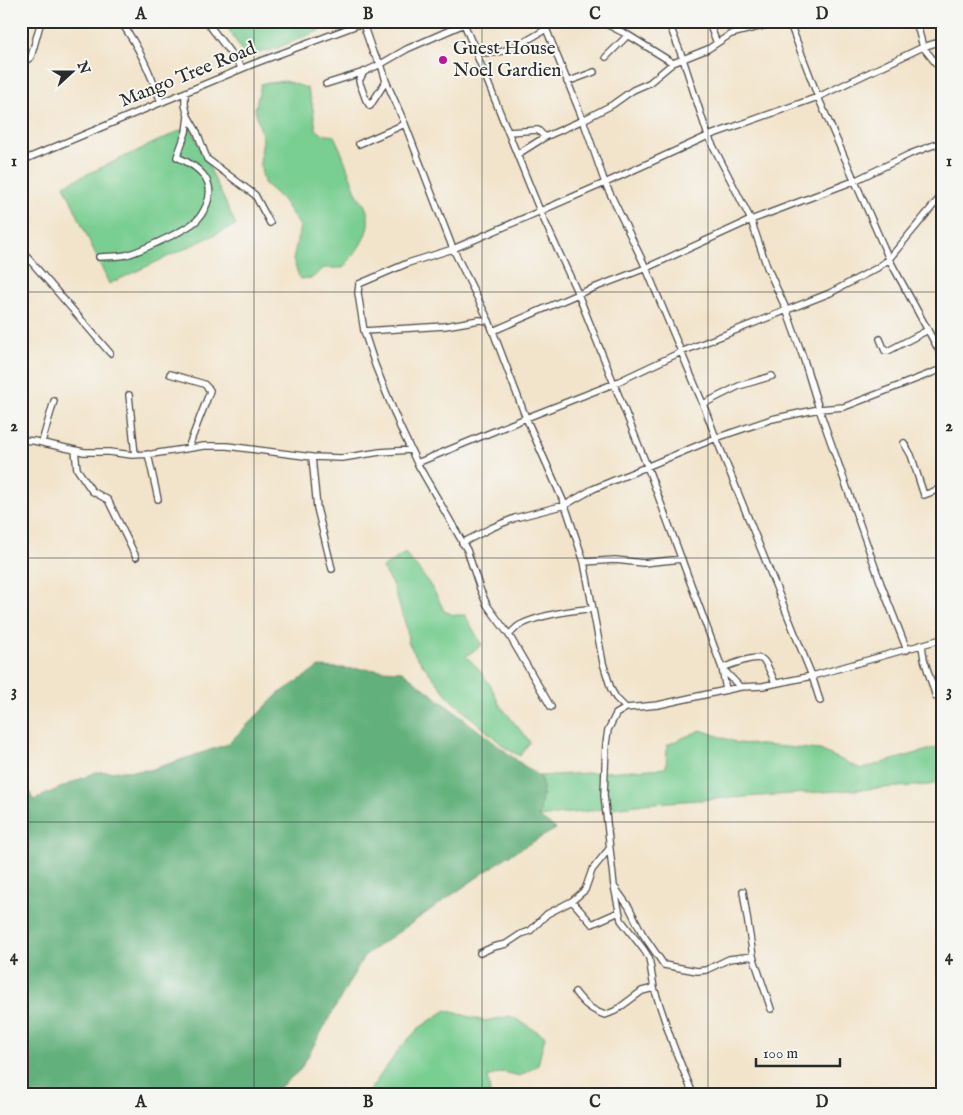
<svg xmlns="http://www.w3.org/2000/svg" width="963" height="1115" viewBox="0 0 963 1115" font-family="'IM FELL English',serif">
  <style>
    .green { fill: #79ce92; stroke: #527c5e }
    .forest { fill: #62b17c; stroke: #466e54 }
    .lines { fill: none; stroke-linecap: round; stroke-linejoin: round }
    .minor-casing { stroke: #494743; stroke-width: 8 }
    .minor { stroke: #fff; stroke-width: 5.5 }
    .grid { fill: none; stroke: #2b2b2b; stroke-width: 1; stroke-opacity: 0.55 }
    .poi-dot { fill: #b5179e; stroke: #f6f6f2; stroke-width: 2 }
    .labels { text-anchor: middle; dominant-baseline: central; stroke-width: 4; stroke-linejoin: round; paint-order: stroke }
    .poi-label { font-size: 19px; fill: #2b2b2b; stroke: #f6f6f2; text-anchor: start }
    .street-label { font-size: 19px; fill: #2b2b2b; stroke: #f6f6f2 }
    .neatline { fill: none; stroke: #2b2b2b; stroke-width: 2 }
    .grid-label { font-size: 16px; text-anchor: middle; font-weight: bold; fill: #2b2b2b }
  </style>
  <rect width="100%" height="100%" fill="#f6f6f2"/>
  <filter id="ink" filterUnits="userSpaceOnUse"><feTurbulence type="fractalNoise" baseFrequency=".02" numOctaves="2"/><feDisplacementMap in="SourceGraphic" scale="10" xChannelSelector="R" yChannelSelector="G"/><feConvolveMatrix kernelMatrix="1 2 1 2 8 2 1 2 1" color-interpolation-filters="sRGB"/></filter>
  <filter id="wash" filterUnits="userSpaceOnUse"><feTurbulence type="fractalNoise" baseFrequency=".0096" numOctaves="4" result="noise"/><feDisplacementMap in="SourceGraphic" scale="20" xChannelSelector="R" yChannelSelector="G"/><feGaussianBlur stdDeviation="1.12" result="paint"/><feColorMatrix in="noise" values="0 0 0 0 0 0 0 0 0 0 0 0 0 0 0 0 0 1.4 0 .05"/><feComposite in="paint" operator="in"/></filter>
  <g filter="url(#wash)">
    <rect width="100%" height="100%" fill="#f2e4cb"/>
    <path class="green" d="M224,21h110l1,3 -63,26 -28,5z
      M285,81l22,7 5,15 4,26 6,5 12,2c9,17 14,35 21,53 2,7 7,11 10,17 11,23 -8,45 -22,62h-19l-12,10 -12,1 -7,-19 7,-34 -19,-28 -17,-15 -4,-20 3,-24 -8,-30 6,-25z
      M190,126l46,99 -127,59 -45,-99z
      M405,553c16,19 30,36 39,58l10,4h11l17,30 -16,11 12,12 13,18 8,18 31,38 -10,14 -13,-7 -56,-49 -35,-44 -8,-14 -1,-13 -14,-43 -11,-18z
      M701,730l37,13 82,7 41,19 81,-23v36l-13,3 -276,18 -114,14 4,-29 -3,-12 126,-8 1,-23z
      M446,1010l38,11 27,-5 34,20 -7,29 -18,11 -17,-4 -15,5 2,17h-123l33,-46 19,-20z"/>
    <path class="forest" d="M319,667l83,4 121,94 17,11 3,12 -4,29 17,12 -45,25 -147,102 -64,114 -28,24h-251v-322l12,28 63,-28 54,-2 78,-26 49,-49z"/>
  </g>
  <g filter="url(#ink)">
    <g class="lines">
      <g class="minor-casing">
        <path id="minor" d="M120,21c19,25 30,52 41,81
          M206,21l36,47
          M463,21l77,190 38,83 69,172 75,202 18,19
          M543,21l40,99 22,63 41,85 57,136 13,34 96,238 8,25
          M600,21l28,14 45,28 35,-14 23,-15 44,-11h21l3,-2
          M668,21l15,38 25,77 43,84 16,47 19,42 18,51 15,49 62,175 26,66
          M708,21l9,22
          M789,21l29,76 71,162 53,97
          M916,21l7,26 19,24
          M363,24l10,29 8,11 5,17 19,43 48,125 36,72 37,97 39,87 19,57 19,101 8,26 5,9 10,10 32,-3 82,-18 23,-1 49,-10 130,-37
          M473,43c2,2 5,7 8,8 16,9 51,-13 65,-22
          M606,57l22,-22
          M21,64l10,-7 10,-36
          M364,72l-5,9 7,19 4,6 16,-25
          M567,82l27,-10
          M326,84l38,-12 17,-8 26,-15 57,-25
          M185,93v12l3,11 9,16 10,27 48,36 15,28
          M508,132l30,-2 7,7
          M359,144l46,-20
          M518,154l27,-17 38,-17 29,-15 21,-15 16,-7 24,-20
          M21,161l232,-97 115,-43
          M21,250l89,103
          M99,257c8,-1 18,0 27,-2 14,-4 64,-26 72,-36 4,-4 6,-9 8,-13 12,-26 -9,-40 -29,-49l9,-25 2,-16
          M364,331l81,-5 34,-6 10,1
          M493,331l85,-37 68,-26 105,-48 103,-39 56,-27 32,-12
          M880,339l5,12h3l40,-21
          M170,374l34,10 6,6 -1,4 -21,54
          M129,395l6,60
          M703,404l36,-18 33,-10
          M21,440l13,1 50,11h25l23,3 20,-1 52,-8h23l85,11 30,1 38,-6 31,-2
          M42,442l12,-41
          M904,443l7,12 13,40 18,-7
          M75,450l2,19 15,22 16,9 28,57
          M148,454l10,45
          M312,457l5,51 15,61
          M417,463l109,-45 87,-34 68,-32 149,-59 47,-25 12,-9 53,-64
          M462,543l29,-15 24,-10 50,-13 28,-16 123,-51 56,-19 47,-10 25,-2 98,-38
          M584,562l31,-2 28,3 39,-4
          M509,635c3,-3 7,-8 11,-10 17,-9 54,-16 73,-16
          M922,646l2,13 12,38
          M726,690l-4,-22c9,-3 36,-15 42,-7 5,6 8,15 11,22
          M551,707l-42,-72 -22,-30 -7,-16 -13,-39 -50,-87 -17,-36 -25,-62 -11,-34 -6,-38 1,-9 49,-21 45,-14 152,-66 103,-47 110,-39 105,-50 19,-6
          M626,708l-10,6 -8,16 -2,14 -2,51 10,91 7,34 23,30 5,8 5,30 19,57 20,49
          M616,889l13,18 13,26 22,32 33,6 9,-1 23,-11 24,-3
          M743,891l10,65 18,53
          M572,901l20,23 27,-12
          M480,953l13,-6 13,-3 15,-10 9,-3 17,-17 25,-13 13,-11 7,-20 17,-21
          M575,992c9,12 16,18 30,23l10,-4 27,-20 12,-3"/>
      </g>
      <use href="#minor" class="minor"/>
    </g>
  </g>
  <path class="grid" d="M254,21v1073M482,21v1073M708,21v1073M21,292h921M21,558h921M21,822h921"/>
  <circle class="poi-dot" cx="443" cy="60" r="5"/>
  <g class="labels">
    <g class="poi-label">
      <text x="453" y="49">Guest House<tspan x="453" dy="22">Noel Gardien</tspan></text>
    </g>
    <g class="street-label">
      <text transform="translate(188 75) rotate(-22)">Mango Tree Road</text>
    </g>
  </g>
  <rect width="963" height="1115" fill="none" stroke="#f6f6f2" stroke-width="55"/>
  <g transform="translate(72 72) rotate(69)" stroke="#f6f6f2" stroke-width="4" paint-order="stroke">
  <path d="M0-4L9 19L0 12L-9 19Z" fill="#2b2b2b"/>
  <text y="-8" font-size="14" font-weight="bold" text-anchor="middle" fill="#2b2b2b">N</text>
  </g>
  <path d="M756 1058v8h84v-8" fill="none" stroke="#2b2b2b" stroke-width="2.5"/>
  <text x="763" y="1058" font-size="15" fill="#2b2b2b" stroke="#f6f6f2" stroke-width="4" paint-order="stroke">100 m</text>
  <rect x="28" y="28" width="908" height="1060" class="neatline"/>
  <g class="grid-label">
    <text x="141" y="19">A</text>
    <text x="368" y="19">B</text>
    <text x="595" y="19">C</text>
    <text x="822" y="19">D</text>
    <text x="14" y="166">1</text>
    <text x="949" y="166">1</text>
    <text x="14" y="431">2</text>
    <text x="949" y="431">2</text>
    <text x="14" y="696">3</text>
    <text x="949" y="696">3</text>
    <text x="14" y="961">4</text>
    <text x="949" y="961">4</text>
    <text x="141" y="1107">A</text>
    <text x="368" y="1107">B</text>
    <text x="595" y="1107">C</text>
    <text x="822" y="1107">D</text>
  </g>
</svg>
